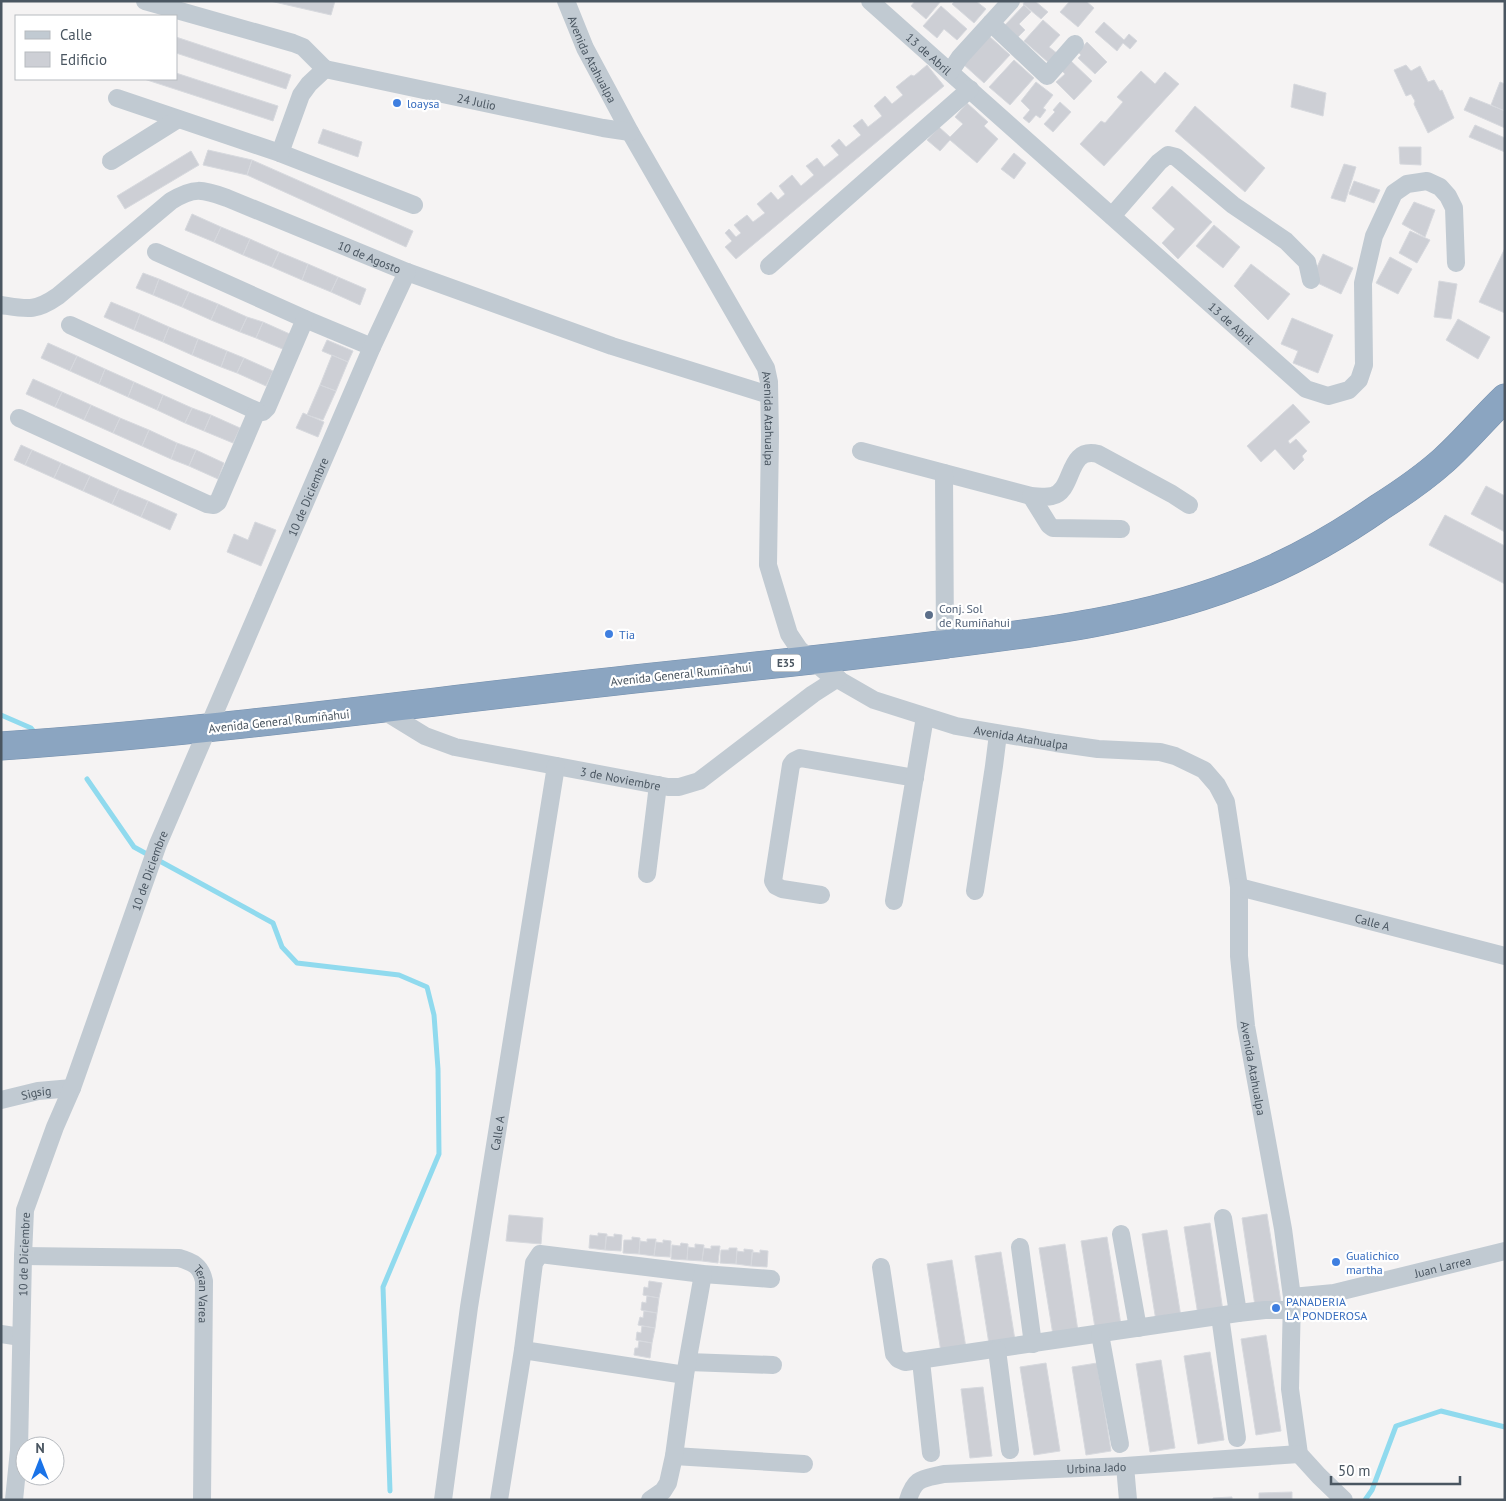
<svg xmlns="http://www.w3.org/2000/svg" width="1506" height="1501" viewBox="0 0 1506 1501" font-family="'PT Sans',sans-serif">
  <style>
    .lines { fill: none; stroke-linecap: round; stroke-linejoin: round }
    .stream { stroke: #90daee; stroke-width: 5 }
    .building { fill: #cdcfd5; stroke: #d7d9de }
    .highway-casing { stroke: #7690ad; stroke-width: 29 }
    .street { stroke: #c1cad2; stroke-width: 18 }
    .highway { stroke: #8ba5c1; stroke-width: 28 }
    .shop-dot { fill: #3f7fe0; stroke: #fff; stroke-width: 2 }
    .service-dot { fill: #5c6f8a; stroke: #fff; stroke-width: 2 }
    .labels { text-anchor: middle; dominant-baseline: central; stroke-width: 4.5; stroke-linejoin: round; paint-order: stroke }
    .shield { fill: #fff; stroke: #808990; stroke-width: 1 }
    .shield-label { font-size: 11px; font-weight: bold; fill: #4a5661 }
    .street-label { font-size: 12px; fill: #4a5661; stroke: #fff }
    .shop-label { font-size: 12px; fill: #366cbe; stroke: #fff; text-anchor: start }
    .service-label { font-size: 12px; fill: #4e5e75; stroke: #fff; text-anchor: start }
  </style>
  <rect width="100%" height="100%" fill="#f5f3f3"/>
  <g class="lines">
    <path class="stream" d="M1,715l30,13 5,6
      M87,779l47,68 139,76 9,24 15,16 102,12 28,12 7,28 4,54 1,85 -56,133 7,204
      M1365,1500l7,-10 24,-64 45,-15 64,16"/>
  </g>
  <path class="building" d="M270,1h65l-4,14z
    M915,1h26l-15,18 -15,-13z
    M955,1h21l10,8 -12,14 -22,-19z
    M1025,1h10l13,11 -7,7 -18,-15z
    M1070,1h16l8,7 -16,19 -18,-15z
    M1024,5l7,7 -12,12 6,6 -7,7 -13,-12z
    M941,6l26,23 -10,11 -13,-11 -7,9 -14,-12z
    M1043,20l17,15 -11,12 9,7 -9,9 -25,-22z
    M1104,22l20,18 5,-6 8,7 -7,8 -7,-6 -6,8 -22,-19z
    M989,36l21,19 -26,28 -21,-19z
    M176,37l115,38 -5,14 -110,-36z
    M1087,42l20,20 -12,12 -17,-16 3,-3 -3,-3z
    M1014,60l20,18 -24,27 -21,-18z
    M1071,61l21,20 -18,19 -18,-18 9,-8 -3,-3z
    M927,65l17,21 -208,173 -11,-12 7,-6 -7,-8 4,-4 7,8 5,-4 -7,-8 13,-10 6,7 12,-9 -8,-9 14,-12 7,8 7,-6 -6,-8 13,-11 9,11 13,-11 -8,-9 11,-8 7,9 15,-12 -8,-9 8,-7 7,8 15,-12 -8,-9 9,-7 6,8 14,-11 -8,-10 11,-10 7,8 11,-9 -7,-8 15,-12 3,1z
    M1406,65l5,6 9,-5 8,16 6,-2 6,11 2,-1 12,28 -26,15 -14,-29 1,-3 -4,-7 -5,2 -12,-26z
    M1141,71l14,13 10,-12 14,12 -75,82 -24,-22 21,-23 4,2 18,-21 -6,-5z
    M176,73l102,33 -5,15 -129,-42h32z
    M1036,82l17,13 -10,13 3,2 -6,8 -4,-3 -7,8 -6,-5 7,-8 -9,-9z
    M1500,82l5,2v27l-14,-6z
    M1294,84l32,9 -3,23 -32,-9z
    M1470,97l35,14v17l-41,-18z
    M1060,102l11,10 -18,20 -9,-8 11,-12 -2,-2z
    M967,103l21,19 -4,4 14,13 -21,24 -27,-23 -10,11 -13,-11 12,-13 11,10 13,-13 -8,-7z
    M1195,106l70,62 -20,24 -70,-61z
    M1475,125l30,13v14l-36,-15z
    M323,129l39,13 -4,15 -40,-14z
    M1399,147h22v18l-21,-1z
    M208,150l44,10 -5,15 -44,-10z
    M191,151l8,14 -74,44 -8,-13z
    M1014,153l12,10 -12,16 -13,-10z
    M252,160l161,71 -7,16 -159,-72z
    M1344,164l12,3 -11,35 -14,-4z
    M1354,181l26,9 -6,13 -25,-9z
    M1172,186l40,36 -34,37 -16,-16 13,-14 -23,-21z
    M1414,202l21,8 -10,27 -23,-13z
    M192,214l29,13 -7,15 -29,-12z
    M1214,225l26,22 -17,21 -27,-22z
    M221,227l29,12 -7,16 -29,-13z
    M1410,231l20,9 -13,23 -18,-10z
    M250,239l29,13 -7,15 -29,-12z
    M1505,248v65l-26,-11z
    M279,252l29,12 -6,16 -30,-13z
    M1323,254l30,14 -12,26 -30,-14z
    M1390,257l22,12 -14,25 -22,-11z
    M308,264l30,13 -7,15 -29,-12z
    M1251,264l39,30 -22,26 -34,-34z
    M143,273l16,6 -6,16 -17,-7z
    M338,277l28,12 -6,16 -29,-13z
    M159,279l30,13 -7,15 -29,-12z
    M1439,281l18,3 -6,35 -17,-2z
    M189,292l29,12 -7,16 -29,-13z
    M111,302l29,12 -6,16 -30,-13z
    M218,304l29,13 -7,15 -29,-12z
    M140,314l29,13 -6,15 -29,-12z
    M247,317l16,5 -7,16 -16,-6z
    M1292,318l41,17 -15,38 -25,-10 5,-12 -17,-7z
    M1458,319l32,18 -12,22 -32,-19z
    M263,322l29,13 -7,15 -29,-12z
    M169,327l29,12 -6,16 -29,-13z
    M198,339l29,12 -6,16 -29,-12z
    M327,340l26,11 -5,11 -26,-11z
    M48,343l29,13 -7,15 -29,-13z
    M227,351l17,7 -7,15 -16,-6z
    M332,355l16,7 -12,29 -16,-6z
    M77,356l28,13 -6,15 -29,-13z
    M244,358l29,13 -7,15 -29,-13z
    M105,369l29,13 -6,15 -29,-13z
    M33,379l29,13 -7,15 -29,-13z
    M134,382l29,13 -6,15 -29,-13z
    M320,385l16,6 -13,29 -16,-5z
    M62,392l29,13 -7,15 -29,-13z
    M163,395l29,13 -7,15 -28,-13z
    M1293,404l17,18 -22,19 2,3 6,-5 11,12 -5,5 2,4 -10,10 -19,-21 -14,13 -14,-16z
    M91,405l29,13 -7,15 -29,-13z
    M192,408l19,7 -7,16 -19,-8z
    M303,413l21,9 -6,15 -22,-9z
    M211,415l29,13 -7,15 -29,-12z
    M120,418l29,12 -7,16 -29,-13z
    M149,430l28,13 -6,16 -29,-13z
    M177,443l19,7 -7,16 -18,-7z
    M21,445l11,5 -7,15 -11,-5z
    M32,450l29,13 -7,15 -29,-13z
    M196,450l28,13 -6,16 -29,-13z
    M61,463l29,13 -7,15 -29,-13z
    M90,476l29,13 -7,15 -29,-13z
    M1486,486l19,10v36l-34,-18z
    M119,489l29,12 -7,16 -29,-13z
    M148,501l29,13 -7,16 -29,-13z
    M1445,515l60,31v38l-76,-39z
    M255,522l21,8 -15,36 -34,-14 7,-18 14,6z
    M1267,1214l14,88 -26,4 -13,-88z
    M509,1215l34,3 -2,26 -35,-3z
    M1210,1223l13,88 -25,4 -14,-88z
    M1167,1230l14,87 -25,4 -14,-87z
    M598,1233l9,1 -2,16 -16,-2 1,-13 8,1z
    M614,1234l8,1 -1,16 -16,-1 1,-14 8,1z
    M632,1237l8,1 -1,16 -16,-1 1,-13h8z
    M1107,1237l14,88 -26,3 -14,-87z
    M647,1239h9l-2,17 -15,-2 1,-13 7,1z
    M663,1240l8,1 -1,16 -16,-1 2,-14 7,1z
    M681,1243l7,1 -1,16 -16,-1 1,-14 8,1z
    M695,1244l9,1 -2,16 -15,-1 1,-13 7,1z
    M1065,1244l13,87 -25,4 -14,-87z
    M711,1246h9l-2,17 -16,-2 2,-13 7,1z
    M729,1248h8l-1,16 -16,-1 1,-13h8z
    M744,1249l9,1 -2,16 -15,-2 1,-13 7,1z
    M760,1250l8,1 -1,16 -16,-1 1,-14 8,1z
    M1001,1252l14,88 -26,4 -14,-88z
    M952,1260l14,88 -25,4 -14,-88z
    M649,1281l13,2 -3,15 -16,-3 1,-8 4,1z
    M647,1296l12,2 -2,15 -16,-3 1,-8 4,1z
    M644,1311l13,2 -2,15 -17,-3 2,-8 3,1z
    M642,1326l13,2 -3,15 -16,-3 1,-8 4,1z
    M1266,1335l15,96 -25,4 -15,-96z
    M639,1341l13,2 -2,15 -16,-3 1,-7h3z
    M1210,1352l14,88 -26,4 -14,-88z
    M1161,1360l14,88 -25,4 -14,-88z
    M1046,1363l14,88 -26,4 -14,-88z
    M1097,1363l14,88 -25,4 -14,-88z
    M983,1387l9,69 -22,2 -9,-69z
    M1292,1492v8h-33v-7z
    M1232,1497v3h10h-29v-2z"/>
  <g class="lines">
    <g class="highway-casing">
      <path id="highway" d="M1,746c222,-15 442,-47 662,-70 95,-10 190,-20 284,-32 96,-12 195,-24 287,-59 52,-19 100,-46 146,-78 22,-14 44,-29 64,-47 21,-19 40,-42 61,-62"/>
    </g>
    <g class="street">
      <path d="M145,1l148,42 10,4 22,22"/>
      <path id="s1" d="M566,1l19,47 45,84 136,236 3,14 1,54 -2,129 21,69 10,15 28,24 47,27 82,26 100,17 42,6 62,3 15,4 29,14 13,15 9,17 13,85v69l7,70 37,203 9,68 -2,92 9,65 20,22 25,24"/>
      <path id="s2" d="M870,1l436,388 22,7 21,-6 10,-10 5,-15 -1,-82 11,-47 20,-43 13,-9 20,-3 13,6 8,9 6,12 2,55"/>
      <path d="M991,23l56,53 28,-32"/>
      <path id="s3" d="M325,69l278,59 27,4"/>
      <path d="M950,72l10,-15 51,-56"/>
      <path d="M117,98l163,55 134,52"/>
      <path d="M280,153l21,-58 8,-11 16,-15"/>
      <path d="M111,161l67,-42"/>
      <path d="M1112,216l47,-54 9,-7 8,2 57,48 53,36 21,21 4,18"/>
      <path d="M156,252l149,67 67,28"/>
      <path d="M769,266l201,-177"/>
      <path id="s4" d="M1,305c26,4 34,7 57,-9l113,-95c23,-14 31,-12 56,-3l180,74 205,74 157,49"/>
      <path d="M70,325l187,86 6,1 4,-4 38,-89"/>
      <path d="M19,418l188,86 7,1 4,-3 39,-91"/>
      <path d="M861,451l170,45c6,0 14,2 21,0 23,-5 14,-50 46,-42l74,40 17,11"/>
      <path d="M944,473l1,171"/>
      <path d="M1031,496l18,29 4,3 68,1"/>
      <path id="s5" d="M381,709l44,27 30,11 213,40h11l20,-6 114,-87 25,-16"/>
      <path d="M647,874l11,-89"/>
      <path id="s6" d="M1239,887l266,69"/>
      <path d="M975,891l19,-125 4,-32"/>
      <path d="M821,895l-39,-6 -6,-3 -3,-5 18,-116 3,-4 6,-3 115,20"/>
      <path d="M894,901l31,-184"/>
      <path id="s7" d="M1,1100l37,-9 34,-3"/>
      <path d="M1223,1218l15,95"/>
      <path d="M1121,1234l17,94"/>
      <path d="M1020,1247l13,97"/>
      <path id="s8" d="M23,1256l156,2c14,4 22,8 25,23l-2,219"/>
      <path d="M881,1267l13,87 4,5 7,3 333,-49 27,-3h26"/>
      <path id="s9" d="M1292,1297l42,-4 171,-42"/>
      <path d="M1220,1316l17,122"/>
      <path d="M1,1334l20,3"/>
      <path d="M1100,1334l20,110"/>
      <path d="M523,1350l162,25"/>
      <path d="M997,1350l13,100"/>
      <path d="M921,1361l10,92"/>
      <path d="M688,1362l85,3"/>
      <path d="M674,1456l130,8"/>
      <path d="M1125,1466l3,34"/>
      <path id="s10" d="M14,1500l5,-50 4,-194 2,-46 30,-83 17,-39 86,-244 214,-497 35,-75"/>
      <path id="s11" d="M443,1500l26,-193 87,-541"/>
      <path d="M499,1500l24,-150 11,-87 6,-9 163,20 68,5"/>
      <path d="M650,1500l13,-9 5,-8 6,-27 11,-81 18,-101"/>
      <path id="s12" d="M908,1500c7,-23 14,-21 36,-26l181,-8 174,-12"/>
    </g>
    <use href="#highway" class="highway"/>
  </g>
  <g class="shop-dot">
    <circle cx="397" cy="103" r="5"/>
    <circle cx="609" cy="634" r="5"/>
    <circle cx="1336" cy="1262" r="5"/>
    <circle cx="1276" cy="1308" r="5"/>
  </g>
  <circle class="service-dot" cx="929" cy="615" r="5"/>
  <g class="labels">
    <rect class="shield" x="771" y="654.5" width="30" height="17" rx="4"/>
    <g class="shield-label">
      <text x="786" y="663">E35</text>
    </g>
    <g class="street-label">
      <text stroke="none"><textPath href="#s2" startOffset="79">13 de Abril</textPath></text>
      <text stroke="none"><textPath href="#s1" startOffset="64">Avenida Atahualpa</textPath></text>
      <text stroke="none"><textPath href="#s3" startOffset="155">24 Julio</textPath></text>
      <text stroke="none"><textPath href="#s4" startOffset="421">10 de Agosto</textPath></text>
      <text stroke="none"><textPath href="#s2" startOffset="484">13 de Abril</textPath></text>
      <text stroke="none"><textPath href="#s1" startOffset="469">Avenida Atahualpa</textPath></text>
      <text stroke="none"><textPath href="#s10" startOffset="1058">10 de Diciembre</textPath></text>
      <text transform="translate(681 674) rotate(-6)">Avenida General Rumiñahui</text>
      <text transform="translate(279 721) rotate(-6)">Avenida General Rumiñahui</text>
      <text stroke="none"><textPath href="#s1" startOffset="949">Avenida Atahualpa</textPath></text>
      <text stroke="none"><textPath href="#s5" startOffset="252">3 de Noviembre</textPath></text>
      <text stroke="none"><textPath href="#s10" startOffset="652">10 de Diciembre</textPath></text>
      <text stroke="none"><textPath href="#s6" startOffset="138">Calle A</textPath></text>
      <text stroke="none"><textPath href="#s1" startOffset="1444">Avenida Atahualpa</textPath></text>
      <text stroke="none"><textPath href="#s7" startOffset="36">Sigsig</textPath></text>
      <text stroke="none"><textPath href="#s11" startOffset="371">Calle A</textPath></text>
      <text stroke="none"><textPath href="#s10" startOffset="246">10 de Diciembre</textPath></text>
      <text stroke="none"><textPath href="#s9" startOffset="154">Juan Larrea</textPath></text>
      <text stroke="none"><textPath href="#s8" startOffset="205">Teran Varea</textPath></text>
      <text stroke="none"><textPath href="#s12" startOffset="201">Urbina Jado</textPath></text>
    </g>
    <g class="shop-label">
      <text x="407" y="103">loaysa</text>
      <text x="619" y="634">Tia</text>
      <text x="1346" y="1255">Gualichico<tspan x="1346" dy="14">martha</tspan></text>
      <text x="1286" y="1301">PANADERIA<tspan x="1286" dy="14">LA PONDEROSA</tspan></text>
    </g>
    <g class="service-label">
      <text x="939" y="608">Conj. Sol<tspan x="939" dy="14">de Rumiñahui</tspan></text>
    </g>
  </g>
  <rect width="1506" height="1501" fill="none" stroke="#4a5661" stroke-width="5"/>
  <rect x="15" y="15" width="162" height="65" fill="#ffffff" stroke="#b7bbc0"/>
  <rect x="25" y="31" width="25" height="8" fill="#c1cad2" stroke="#b7bbc0"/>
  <text x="60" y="40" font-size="15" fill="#4a5661">Calle</text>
  <rect x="25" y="52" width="25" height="15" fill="#cdcfd5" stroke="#b7bbc0"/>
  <text x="60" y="65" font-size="15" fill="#4a5661">Edificio</text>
  <g transform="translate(40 1461)"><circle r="24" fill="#ffffff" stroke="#b7bbc0"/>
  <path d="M0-4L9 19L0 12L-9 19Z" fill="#1a73e8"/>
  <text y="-8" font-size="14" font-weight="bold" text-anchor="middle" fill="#4a5661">N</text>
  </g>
  <path d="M1331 1476v8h129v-8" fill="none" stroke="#4a5661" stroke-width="2.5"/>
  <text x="1338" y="1476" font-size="15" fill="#4a5661" stroke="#ffffff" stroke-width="4" paint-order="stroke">50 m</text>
</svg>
